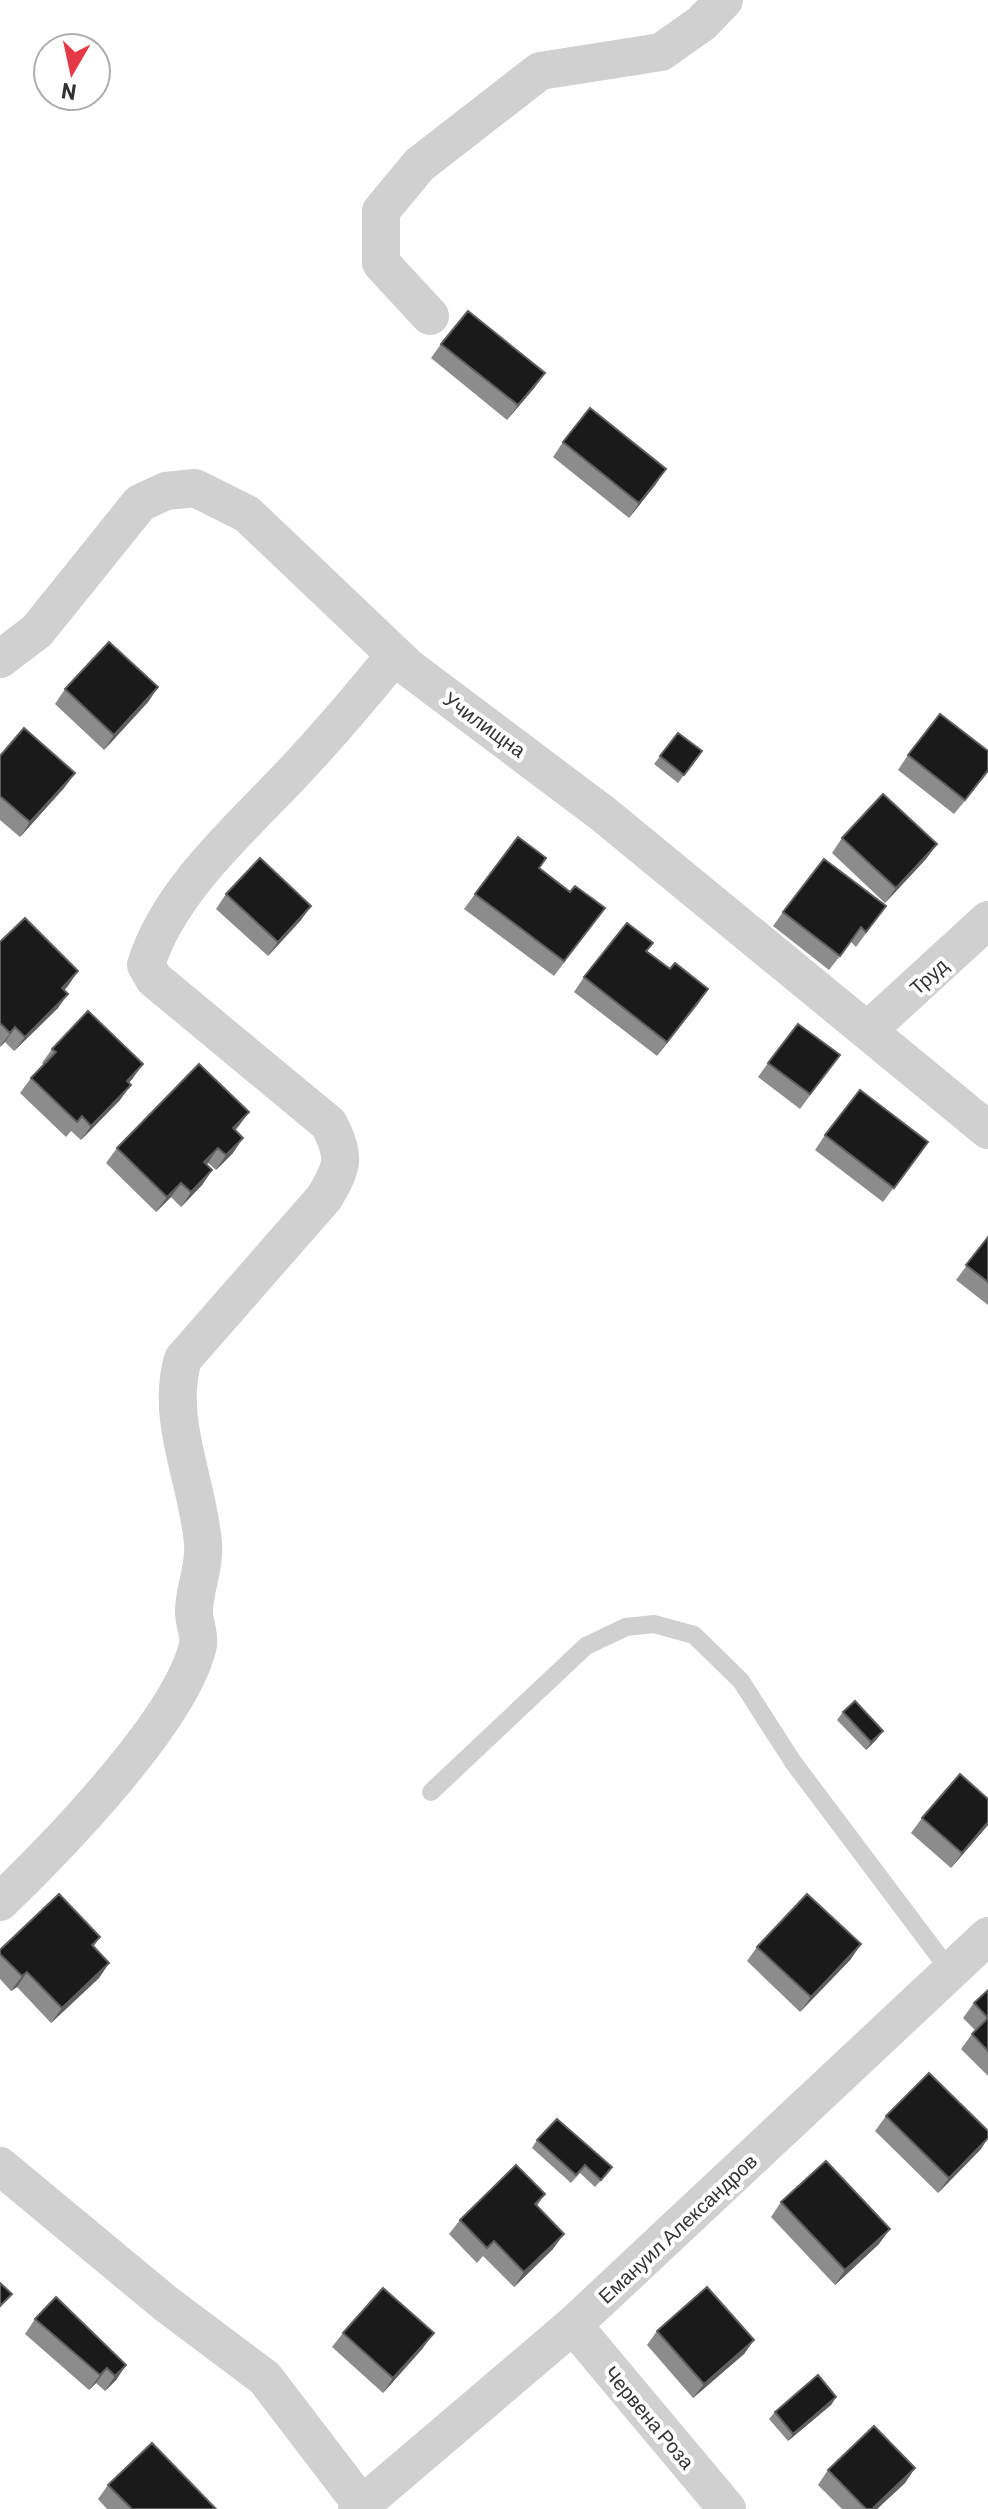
<svg xmlns="http://www.w3.org/2000/svg" width="988" height="2509" viewBox="0 0 988 2509" font-family="Barlow,sans-serif">
  <style>
    .lines { fill: none; stroke-linecap: round; stroke-linejoin: round }
    .service { stroke: #d0d0d0; stroke-width: 18 }
    .minor { stroke: #d0d0d0; stroke-width: 38 }
    .wall { fill: #8c8c8c }
    .shaded-wall { fill: #5f5f5f }
    .building { fill: #1a1a1a; stroke: #5f5f5f; stroke-width: 2 }
    .labels { text-anchor: middle; dominant-baseline: central; stroke-width: 8; stroke-linejoin: round; paint-order: stroke }
    .street-label { font-size: 20px; fill: #333; stroke: #fff }
  </style>
  <rect width="100%" height="100%" fill="#fff"/>
  <g class="lines">
    <path class="service" d="M431,1792l155,-146 40,-19 28,-3 40,11 47,46 52,81 157,209"/>
    <path class="minor" d="M430,316l-49,-53v-52l38,-46 121,-94 121,-19 41,-29 22,-23
      M0,659l37,-28 103,-128 26,-12 29,-3 52,26 162,154 193,145 386,317
      M867,1031l121,-111
      M0,1902c57,-55 181,-182 198,-257 2,-12 -5,-24 -4,-36 1,-22 11,-43 9,-66 -5,-61 -38,-124 -20,-184l141,-161c19,-32 22,-40 5,-74l-175,-145 -8,-14c22,-73 93,-135 144,-189 37,-39 71,-79 105,-121
      M0,2166l165,137 100,75 97,127
      M573,2325l154,184
      M357,2509l216,-184 415,-389"/>
  </g>
  <path class="wall" d="M441,344l94,43 -28,33 -76,-62z
    M563,442l93,42 -27,34 -76,-61z
    M158,687l-10,15 -44,48 -49,-46 10,-15z
    M678,733l24,18 -24,32 -24,-19z
    M988,751v21l-34,42 -56,-44 10,-15z
    M0,756l75,17 -11,15 -44,49 -20,-17z
    M842,838l95,6 -11,15 -41,44 -53,-50z
    M539,868l55,55 -40,53 -90,-67 11,-15z
    M226,894l75,26 -33,36 -52,-47z
    M886,906l-30,41 -5,-5 -22,28 -56,-44 10,-14z
    M0,942l68,44 -4,4 -6,18 -44,43 -9,-9 -5,5z
    M653,943l-6,8 23,18 38,20 -51,67 -83,-64 10,-15z
    M52,1049l81,29 -4,5 -9,17 -39,40 -10,-9 -5,6 -46,-44 11,-15 13,-13 -2,-2z
    M840,1055l-40,54 -42,-32 10,-14z
    M249,1112l-14,18 -2,23 -17,17 -8,-7 -2,1 6,6 -10,15 -21,22 -10,-10 -15,15 -50,-49 11,-15z
    M825,1135l103,7 -45,60 -68,-52z
    M988,1237v68l-32,-25z
    M843,1712l34,27 -11,11 -29,-30z
    M922,1818l66,7 -37,43 -40,-35z
    M100,1937l-6,9 15,17 -10,15 -48,45 -34,-36 -6,4 -11,-12v-29z
    M757,1947l94,12 -51,53 -53,-51z
    M988,1990v86l-27,-27 14,-19 -12,-12 11,-15z
    M886,2116l95,33 -43,44 -63,-62z
    M537,2140l69,35 -11,12 -15,-14 -9,10 -39,-35z
    M545,2194l-8,12 16,43 -39,38 -31,-31 -6,7 -28,-29 11,-14z
    M781,2202l98,42 -44,41 -64,-68z
    M35,2319l91,46 -10,15 -11,11 -9,-8 -7,7 -64,-56z
    M657,2331l97,9 -10,14 -51,44 -46,-53z
    M343,2333l80,15 -40,45 -51,-46z
    M836,2397l-5,8 -43,36 -19,-22 6,-7z
    M915,2468l-10,15 -28,26h-35l-24,-24 10,-15z
    M108,2485l108,24h-109l-9,-10z"/>
  <path class="shaded-wall" d="M545,373l-10,14 -28,33 11,-15z
    M666,469l-10,15 -27,34 10,-15z
    M158,687l-10,15 -44,48 10,-15z
    M988,770v2l-34,42 11,-14z
    M75,773l-11,15 -44,49 10,-15z
    M937,844l-11,15 -41,44 11,-15z
    M311,906l-10,14 -33,36 10,-14z
    M78,971l-10,15 -17,17 11,-15z
    M708,989l-10,15 -41,52 10,-14z
    M68,994l-10,14 -44,43 11,-14z
    M15,1027l-10,15 -5,5 10,-14z
    M143,1064l-10,14 -16,18 10,-15z
    M131,1085l-11,15 -39,40 10,-14z
    M249,1112l-11,15 -16,16 11,-15z
    M243,1138l-10,15 -17,17 10,-15z
    M218,1148l-10,15 -14,14 10,-15z
    M212,1170l-10,15 -21,22 10,-15z
    M181,1183l-10,14 -15,15 11,-15z
    M883,1731l-6,8 -11,11 5,-8z
    M988,1822v3l-37,43 11,-15z
    M861,1944l-10,15 -51,53 11,-15z
    M109,1963l-10,15 -48,45 11,-15z
    M27,1972l-10,15 -6,4 11,-15z
    M988,2138l-7,11 -43,44 11,-15z
    M890,2229l-11,15 -44,41 10,-15z
    M564,2234l-11,15 -39,38 10,-15z
    M434,2333l-11,15 -40,45 10,-15z
    M754,2340l-10,14 -51,44 11,-14z
    M126,2365l-10,15 -11,11 10,-15z
    M107,2368l-11,15 -7,7 11,-15z
    M836,2397l-5,8 -43,36 5,-7z
    M915,2468l-10,15 -28,26h-5z"/>
  <path class="building" d="M468,311l77,62 -27,32 -77,-61z
    M590,408l76,61 -27,34 -76,-61z
    M109,642l49,45 -44,48 -49,-46z
    M940,714l48,37v19l-23,30 -57,-45z
    M24,728l51,45 -45,49 -30,-26v-40z
    M678,733l24,18 -18,24 -24,-19z
    M883,794l54,50 -41,44 -54,-50z
    M518,837l28,21 -7,10 31,24 5,-6 30,22 -41,53 -89,-67z
    M260,858l51,48 -33,36 -52,-48z
    M824,859l62,47 -20,26 -5,-5 -21,29 -57,-44z
    M25,918l53,53 -16,17 6,6 -43,43 -10,-10 -5,6 -10,-10v-81z
    M627,923l26,20 -7,8 24,18 5,-6 33,26 -41,53 -83,-65z
    M88,1011l55,53 -16,17 4,4 -40,41 -9,-10 -5,6 -46,-44 25,-26 -4,-3z
    M798,1024l42,31 -30,39 -42,-31z
    M199,1064l50,48 -16,16 10,10 -17,17 -8,-7 -14,14 8,8 -21,22 -10,-9 -14,14 -50,-49z
    M860,1090l68,52 -34,46 -69,-53z
    M988,1237v45l-22,-17z
    M855,1701l28,30 -12,11 -28,-30z
    M960,1774l28,25v23l-26,31 -40,-35z
    M59,1894l41,43 -8,8 17,18 -47,45 -35,-36 -5,4 -22,-22v-4z
    M807,1894l54,50 -50,53 -54,-50z
    M988,1990v28l-14,-15z
    M988,2018v33l-16,-17z
    M929,2073l59,58v7l-39,40 -63,-62z
    M557,2119l55,48 -11,13 -16,-15 -9,10 -39,-35z
    M826,2161l64,68 -45,41 -64,-68z
    M516,2165l29,29 -10,10 29,30 -40,38 -30,-31 -7,7 -27,-28z
    M0,2283l12,11 -12,12z
    M707,2287l47,53 -50,44 -47,-53z
    M383,2288l51,45 -41,45 -50,-45z
    M56,2297l70,68 -11,11 -8,-8 -7,7 -65,-56z
    M818,2375l18,22 -43,37 -18,-22z
    M874,2426l41,42 -43,41h-6l-38,-39z
    M152,2443l64,66h-84l-24,-24z"/>
  <g class="labels">
    <g class="street-label">
      <text transform="translate(485 724) rotate(36)">Училищна</text>
      <text transform="translate(928 976) rotate(-42)">Труд</text>
      <text transform="translate(677 2228) rotate(-43)">Емануил Александров</text>
      <text transform="translate(650 2417) rotate(50)">Червена Роза</text>
    </g>
  </g>
  <g transform="translate(72 72) rotate(189)"><circle r="38" fill="#ffffff" stroke="#adadad" stroke-width="2"/>
  <path d="M0-6L14 30L0 20L-14 30Z" fill="#e63946"/>
  <text y="-12" font-size="22" font-weight="bold" text-anchor="middle" fill="#333333">N</text>
  </g>
</svg>
